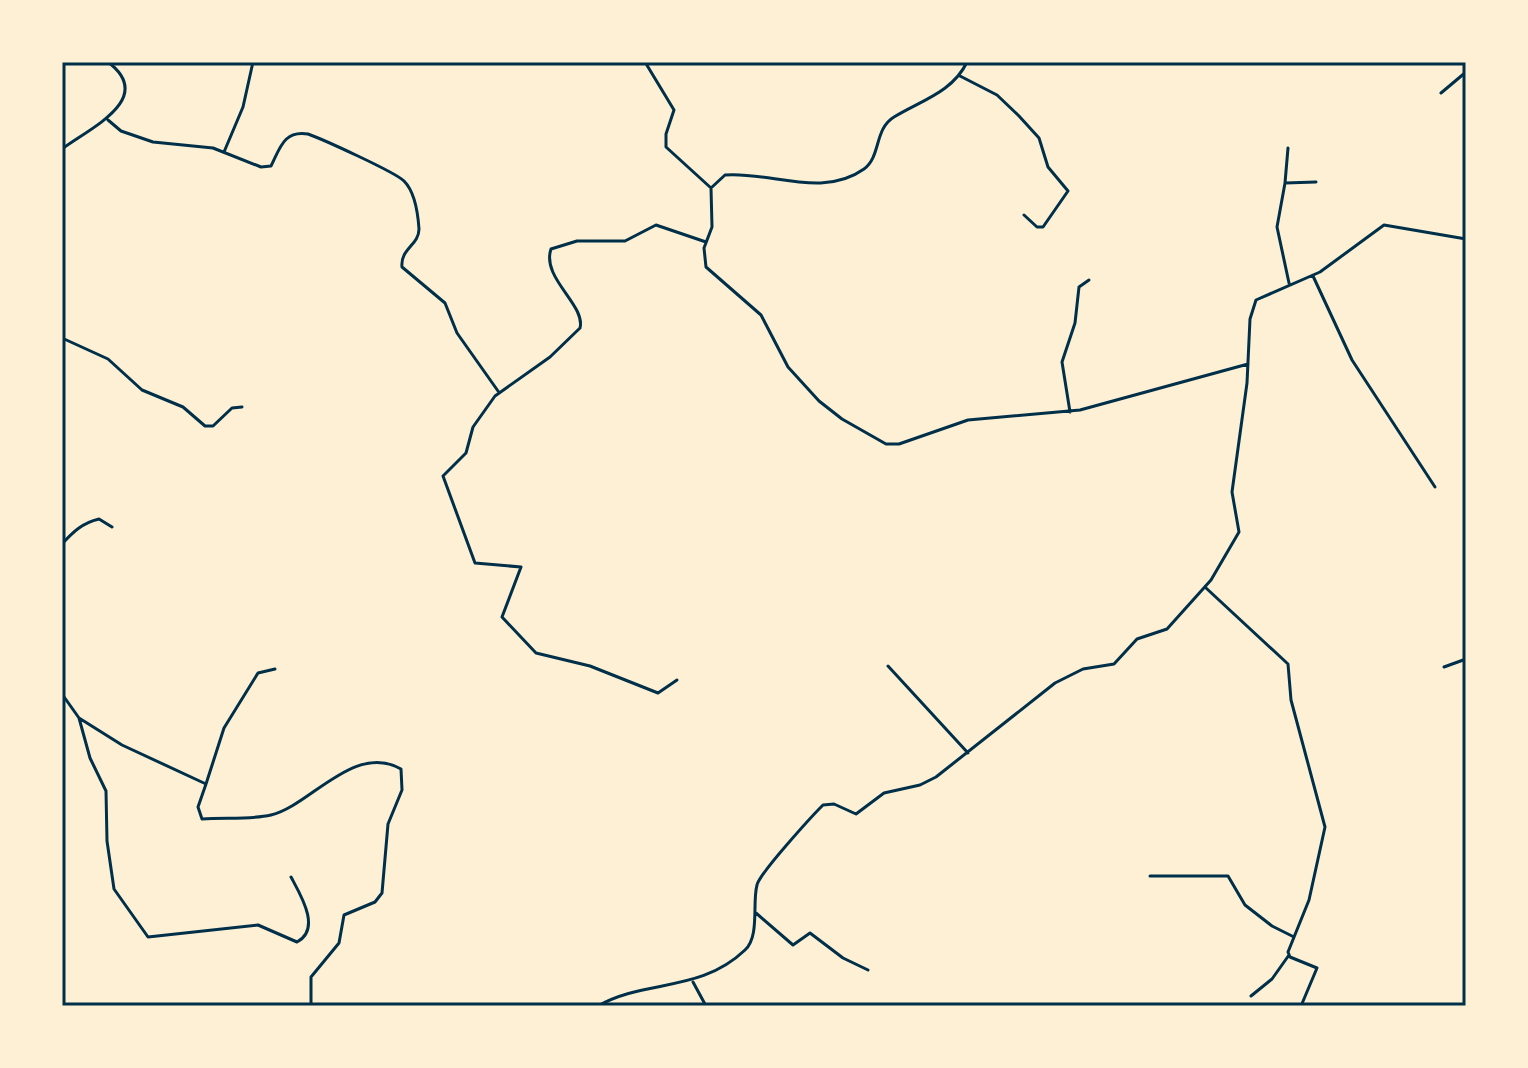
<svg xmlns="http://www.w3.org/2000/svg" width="1528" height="1068" viewBox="0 0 1528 1068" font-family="'Varela Round',sans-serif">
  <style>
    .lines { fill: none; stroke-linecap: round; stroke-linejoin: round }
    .minor { stroke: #003049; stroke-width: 3 }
    .neatline { fill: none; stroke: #003049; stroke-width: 3 }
  </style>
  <rect width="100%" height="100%" fill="#fdf0d5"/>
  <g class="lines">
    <path class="minor" d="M645,62l29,48 -8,24v13l45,41
      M967,62c-14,30 -47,39 -73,55 -20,12 -13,40 -30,52 -42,30 -94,2 -139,6l-14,13 1,39 -8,21 2,19 55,48 27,52 31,34 23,18 44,25h13l69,-24 112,-10 168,-46
      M960,76l37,19 22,21 20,22 9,29 20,24 -25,36h-6l-13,-12
      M1441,93l25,-21
      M108,120l13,11 32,11 60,6 48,19 10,-1c9,-18 13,-36 37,-32 14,5 87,38 96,47 11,11 14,33 15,48 0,16 -19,20 -17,38l43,36 12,30 41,58
      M62,149c26,-20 95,-50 46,-87
      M224,152l19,-45 10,-45
      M1285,183l3,-35
      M1313,276l39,84 83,127
      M1289,283l-12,-56 8,-44 31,-1
      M62,338l46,21 34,31 41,17 22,19h8l19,-18 10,-1
      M1070,412l-8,-50 13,-39 4,-36 10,-7
      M62,544c11,-12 20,-21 37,-25l13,8
      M1206,588l82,76 3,36 34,127 -16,73 -21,52 2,5 27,11 -16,38
      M888,666l80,87
      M1444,667l22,-8
      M677,680l-19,13 -68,-27 -54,-13 -34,-36 19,-50 -46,-4 -32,-87 23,-23 7,-26 22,-31 55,-39 30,-29c6,-23 -39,-50 -29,-79l26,-8h48l31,-16 50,17
      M62,694l17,24 11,40 16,33 1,50 7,48 34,48 110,-12 39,17c25,-13 3,-48 -6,-65
      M79,718l43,27 84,39 -8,23 4,12c21,-2 47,1 69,-4 39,-9 83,-73 130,-46l1,21 -14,34 -6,69 -7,9 -31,13 -5,28 -28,34v29
      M206,784l18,-56 34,-55 17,-4
      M1150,876h78l17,29 27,21 22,11
      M756,913l37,32 17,-12 33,25 25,12
      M693,982l13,24
      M1251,996l21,-17 17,-24
      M598,1006c47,-27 102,-13 147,-56 15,-14 7,-47 12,-65 2,-11 55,-69 66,-80l11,-1 22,10 28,-21 36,-8 16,-8 119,-94 28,-14 31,-5 23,-25 30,-10 44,-49 28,-48 -7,-40 15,-109 3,-64 6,-19 64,-28 64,-47 82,14"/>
  </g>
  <rect width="1528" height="1068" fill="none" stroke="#fdf0d5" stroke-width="128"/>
  <rect x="64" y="64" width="1400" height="940" class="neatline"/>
</svg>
